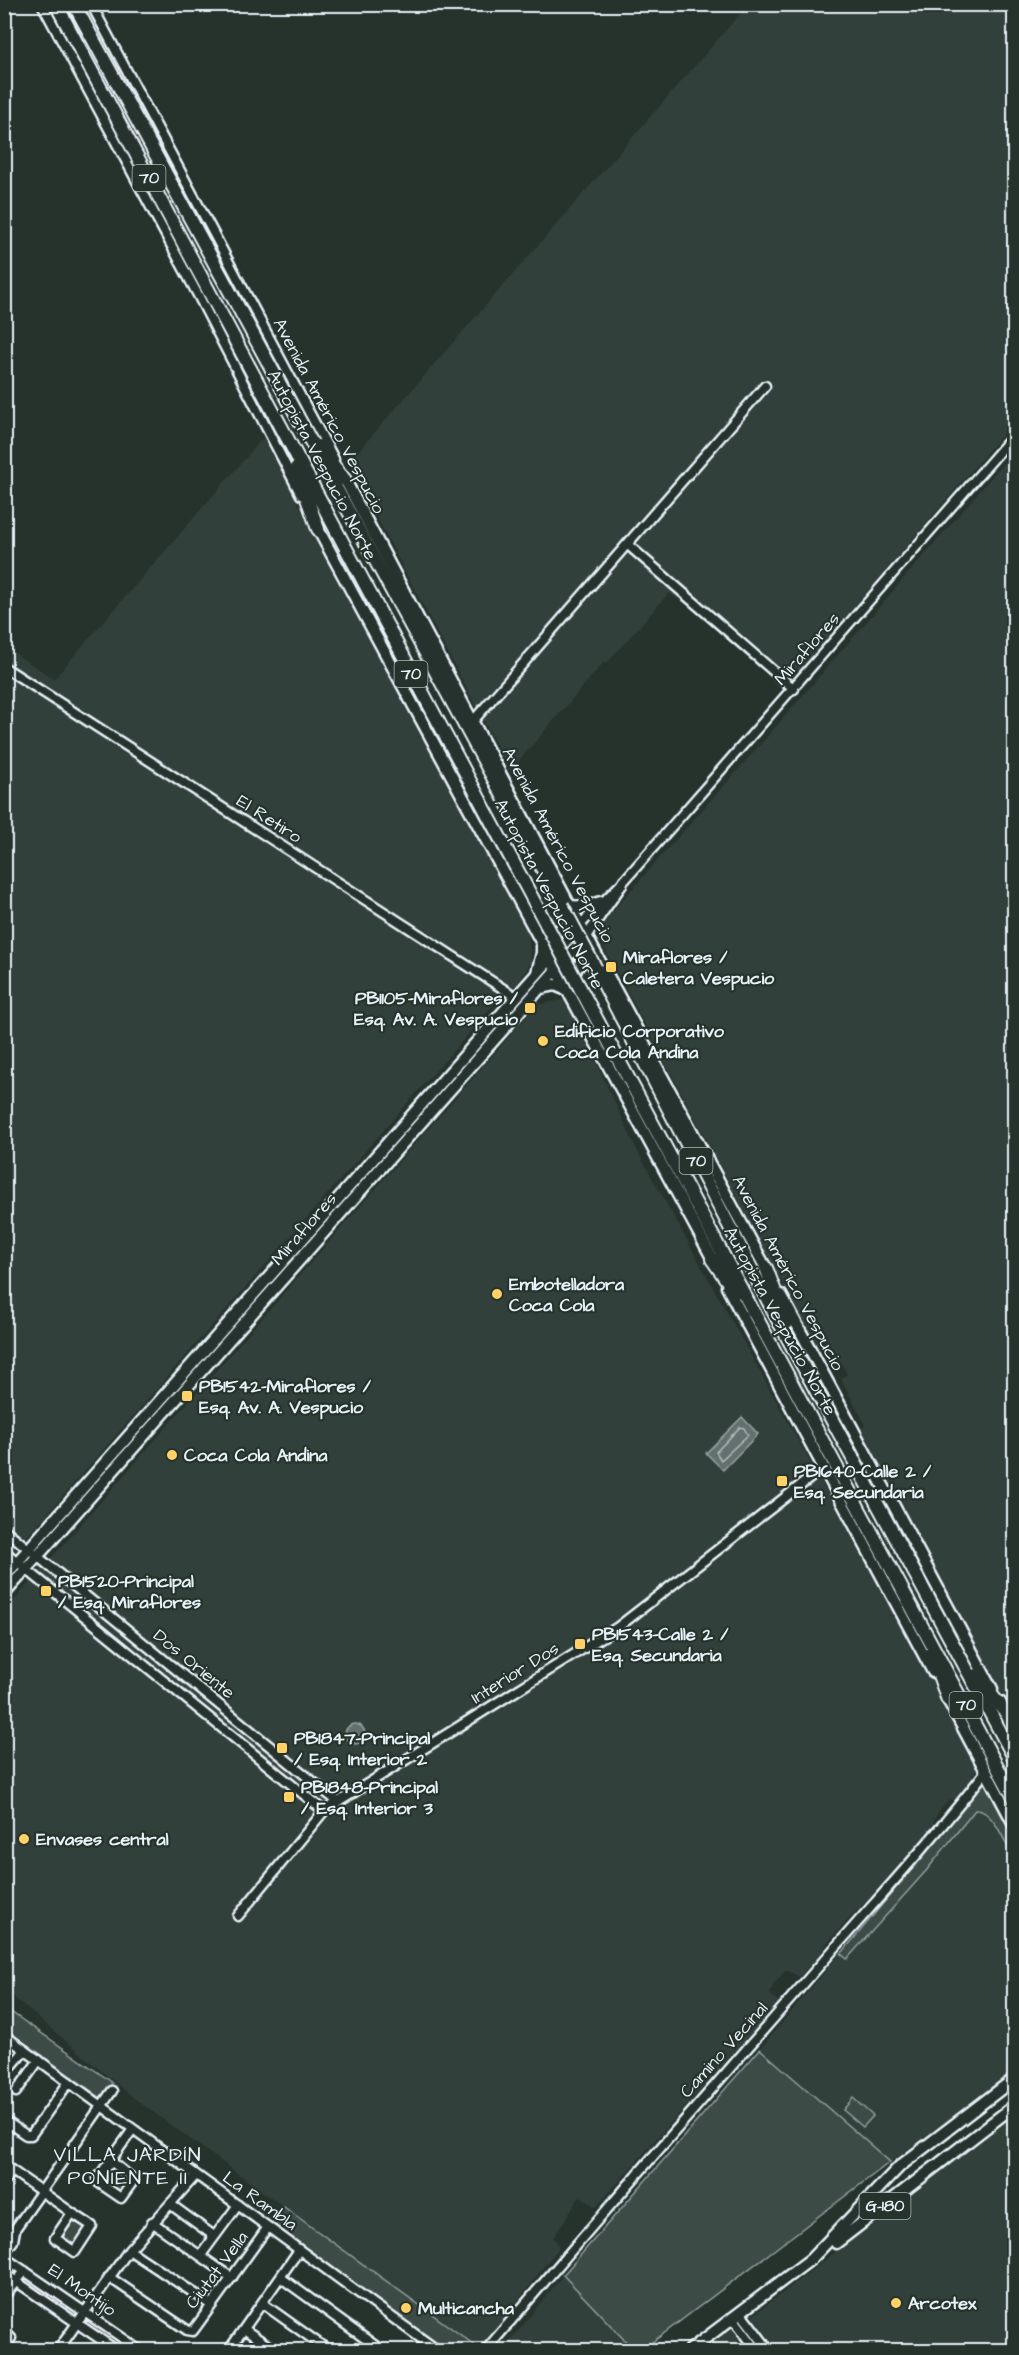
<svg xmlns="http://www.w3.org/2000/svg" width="1019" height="2355" viewBox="0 0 1019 2355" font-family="'Architects Daughter',sans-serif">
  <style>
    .built { fill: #333f3a }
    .green { fill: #3e4b47; stroke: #939ea0; stroke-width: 1.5 }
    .water { fill: #636f6d; stroke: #98a3a5; stroke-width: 1.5 }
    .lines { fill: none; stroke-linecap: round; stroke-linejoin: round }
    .shore { stroke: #b3bdc0; stroke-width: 1.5 }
    .minor-casing { stroke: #e8f1f8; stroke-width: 13 }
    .major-casing { stroke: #e8f1f8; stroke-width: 15 }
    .highway-casing { stroke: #e8f1f8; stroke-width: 16 }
    .minor { stroke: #26332d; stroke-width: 8 }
    .major { stroke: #26332d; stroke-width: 10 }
    .highway { stroke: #26332d; stroke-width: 12 }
    .highway-bridge-casing { stroke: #e8f1f8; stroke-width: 16; stroke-linecap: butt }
    .highway-bridge { stroke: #26332d; stroke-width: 12 }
    .poi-dot { fill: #ffd166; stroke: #26332d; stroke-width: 2 }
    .labels { text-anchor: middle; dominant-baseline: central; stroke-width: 4.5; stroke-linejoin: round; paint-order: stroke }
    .shield { fill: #26332d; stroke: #aeb8bb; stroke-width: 1.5 }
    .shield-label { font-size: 16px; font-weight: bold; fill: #e8f1f8 }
    .street-label { font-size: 18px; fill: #e8f1f8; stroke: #26332d }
    .poi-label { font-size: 18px; font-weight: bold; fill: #e8f1f8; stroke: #26332d; text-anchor: start }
    .neighbourhood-label { font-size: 20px; letter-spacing: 1.5px; fill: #e8f1f8; stroke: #26332d }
  </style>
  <rect width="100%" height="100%" fill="#26332d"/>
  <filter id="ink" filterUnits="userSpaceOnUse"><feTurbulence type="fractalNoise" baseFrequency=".0167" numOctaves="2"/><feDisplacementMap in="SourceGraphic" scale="12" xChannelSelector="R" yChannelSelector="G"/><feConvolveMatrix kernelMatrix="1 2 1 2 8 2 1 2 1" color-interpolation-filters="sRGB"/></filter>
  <g filter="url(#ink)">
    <path class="built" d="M748,5h266v416l-215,250 -8,2 -122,-80 -63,71 -2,-2 -94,109 -162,-308z
      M263,438l265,493 3,30 -13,22 -21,18 -492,561v-915l49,32z
      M1014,451v1266l-152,-287 3,-6 -24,-45 6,-5 -13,-24 -12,7 -227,-426 165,-186z
      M566,999l73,155 340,612 -20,31 -11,4 -12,15 -8,19 -103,110 -12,21 -3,-2 -10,13 -14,-7 -12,14 -4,10 9,8 -183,205 -16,-11 -27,42 7,8 -80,103 -345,-250 -130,-109v-379l532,-606z
      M987,1779l27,55v239l-124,89 -130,-113z
      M1014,2116v234h-236l-26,-34z
      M563,2275l71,75h-131z
      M732,2328l17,22h-46z"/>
    <path class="green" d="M987,1779l27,55v25c-8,-14 -21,-51 -39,-49l-49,61 -79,88 -6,-5z
      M5,2008l104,72 3,3 -11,15 -96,-69z
      M760,2049l130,113 -248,188h-8l-71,-75z
      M853,2098l20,18 -10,11 -20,-17z
      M112,2165l19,14 -11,15 -19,-14z
      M284,2207l196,142 -35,1 -173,-127z
      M73,2216l15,11 -13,20 -15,-11z"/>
    <path class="water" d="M742,1417l16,17 -35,36 -17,-17z
      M345 1734a10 10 0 1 1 20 0a10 10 0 1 1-20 0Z"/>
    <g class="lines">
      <path class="shore" d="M740,1427l4,1 4,7 -27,25 -5,-8z"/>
      <g class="minor-casing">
        <path id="minor" d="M42,4l157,293 102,198
          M91,4l243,455
          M627,544l167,145
          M4,667l512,330
          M473,721l292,-335
          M581,924l42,-42 391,-447
          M587,935l35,-50
          M4,1529l334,273
          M4,1551l320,260
          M238,1916l86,-105 294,-184 205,-159
          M4,2035l433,315
          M4,2075l21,-25
          M16,2092l23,-32
          M4,2120l22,15h5l38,-53
          M111,2161l23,19 -13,18 -22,-15 -1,-5 35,-49
          M4,2165l68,48
          M4,2182l8,-11
          M170,2204l44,32
          M72,2213l20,13 -17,26 -20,-14z
          M152,2222l80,56
          M4,2240l11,-11 97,-138
          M129,2250l83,55
          M4,2253l9,-12 2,-11
          M201,2255l37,-50
          M4,2257l136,93
          M4,2273l112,77
          M109,2277l78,53 6,1 75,-104
          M280,2277l101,73
          M4,2296l21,-25
          M262,2303l66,47
          M741,2313l28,37
          M733,2318l24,32
          M244,2329l30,21
          M4,2332l7,6 -7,10
          M58,2350l71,-100 67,-75
          M229,2350l70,-100
          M486,2350c112,-132 227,-262 341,-393 54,-62 109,-121 159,-186"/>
      </g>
      <g class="major-casing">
        <path id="major" d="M345,480l225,426 199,368
          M318,529l398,736
          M537,973l5,-20v-12c15,-5 28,-19 28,-35l15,1 16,-5
          M541,988l14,-3 14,6c1,-16 10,-32 26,-36
          M727,1287l206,385
          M781,1295l211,394
          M4,1577l576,-652
          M4,1594l581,-657
          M945,1694l69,130
          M1000,1702l14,29
          M836,2243l178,-137
          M690,2350l121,-91 89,-93 114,-87"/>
      </g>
      <g class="highway-casing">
        <path id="highway" d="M56,4l490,920
          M74,4l488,901
          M318,446l27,34
          M296,468l22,61
          M596,969l181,349 237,439
          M580,988l434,810
          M712,1259l23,33
          M766,1268l21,55
          M931,1653l17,47
          M977,1675l26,35"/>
      </g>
      <use href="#minor" class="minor"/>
      <use href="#major" class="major"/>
      <use href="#highway" class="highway"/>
      <g class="highway-bridge-casing">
        <path id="highway-bridge" d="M562,905l34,64
          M546,924l34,64"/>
      </g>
      <use href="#highway-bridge" class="highway-bridge"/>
    </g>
  </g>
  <g class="poi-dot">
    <rect x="605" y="961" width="12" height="12" rx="3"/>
    <rect x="524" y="1002" width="12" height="12" rx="3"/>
    <circle cx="543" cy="1041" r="6"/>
    <circle cx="497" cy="1294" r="6"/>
    <rect x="181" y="1390" width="12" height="12" rx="3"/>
    <circle cx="172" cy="1455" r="6"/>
    <rect x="776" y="1475" width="12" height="12" rx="3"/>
    <rect x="40" y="1585" width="12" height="12" rx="3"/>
    <rect x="574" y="1638" width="12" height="12" rx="3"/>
    <rect x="276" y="1742" width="12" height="12" rx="3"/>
    <rect x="283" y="1791" width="12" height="12" rx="3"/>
    <circle cx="24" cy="1839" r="6"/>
    <circle cx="896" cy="2303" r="6"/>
    <circle cx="406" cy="2308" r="6"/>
  </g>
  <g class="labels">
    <g class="shield">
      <rect x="132.5" y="165" width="33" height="26" rx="4.5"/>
      <rect x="394.5" y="661" width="33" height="26" rx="4.5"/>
      <rect x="679.5" y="1148" width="33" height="26" rx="4.5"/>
      <rect x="949.5" y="1692" width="33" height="26" rx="4.5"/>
      <rect x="859.5" y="2193" width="51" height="26" rx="4.5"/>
    </g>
    <g class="shield-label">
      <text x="149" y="178">70</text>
      <text x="411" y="674">70</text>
      <text x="696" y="1161">70</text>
      <text x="966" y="1705">70</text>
      <text x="885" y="2206">G-180</text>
    </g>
    <g class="street-label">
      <text transform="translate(329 416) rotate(62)">Avenida Américo Vespucio</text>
      <text transform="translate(322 465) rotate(62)">Autopista Vespucio Norte</text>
      <text transform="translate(807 649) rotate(-49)">Miraflores</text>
      <text transform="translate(269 819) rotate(33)">El Retiro</text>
      <text transform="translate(558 845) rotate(62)">Avenida Américo Vespucio</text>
      <text transform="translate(549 894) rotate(62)">Autopista Vespucio Norte</text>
      <text transform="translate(304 1229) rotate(-49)">Miraflores</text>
      <text transform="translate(788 1273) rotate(62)">Avenida Américo Vespucio</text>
      <text transform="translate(780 1321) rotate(61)">Autopista Vespucio Norte</text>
      <text transform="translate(194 1664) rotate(39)">Dos Oriente</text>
      <text transform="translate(515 1673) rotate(-32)">Interior Dos</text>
      <text transform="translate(724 2050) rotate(-48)">Camino Vecinal</text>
      <text transform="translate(260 2201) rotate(36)">La Rambla</text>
      <text transform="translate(217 2270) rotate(-53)">Ciutat Vella</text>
      <text transform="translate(82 2290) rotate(35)">El Montijo</text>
    </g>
    <g class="poi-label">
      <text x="623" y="957">Miraflores /<tspan x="623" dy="21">Caletera Vespucio</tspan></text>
      <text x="518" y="998" text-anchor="end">PB1105-Miraflores /<tspan x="518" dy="21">Esq. Av. A. Vespucio</tspan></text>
      <text x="555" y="1031">Edificio Corporativo<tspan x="555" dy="21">Coca Cola Andina</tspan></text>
      <text x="509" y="1284">Embotelladora<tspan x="509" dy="21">Coca Cola</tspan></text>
      <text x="199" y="1386">PB1542-Miraflores /<tspan x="199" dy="21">Esq. Av. A. Vespucio</tspan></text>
      <text x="184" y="1455">Coca Cola Andina</text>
      <text x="794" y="1471">PB1640-Calle 2 /<tspan x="794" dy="21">Esq. Secundaria</tspan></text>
      <text x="58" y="1581">PB1520-Principal<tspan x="58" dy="21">/ Esq. Miraflores</tspan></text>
      <text x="592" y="1634">PB1543-Calle 2 /<tspan x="592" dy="21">Esq. Secundaria</tspan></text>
      <text x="294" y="1738">PB1847-Principal<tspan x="294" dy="21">/ Esq. Interior 2</tspan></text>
      <text x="301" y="1787">PB1848-Principal<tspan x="301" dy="21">/ Esq. Interior 3</tspan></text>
      <text x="36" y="1839">Envases central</text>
      <text x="908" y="2303">Arcotex</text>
      <text x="418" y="2308">Multicancha</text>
    </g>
    <g class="neighbourhood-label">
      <text x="128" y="2155">VILLA JARDÍN<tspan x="128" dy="23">PONIENTE II</tspan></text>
    </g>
  </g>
  <rect width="1019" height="2355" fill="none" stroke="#26332d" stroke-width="24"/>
  <rect x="12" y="12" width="995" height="2331" fill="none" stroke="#e8f1f8" stroke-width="2" filter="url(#ink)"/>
</svg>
